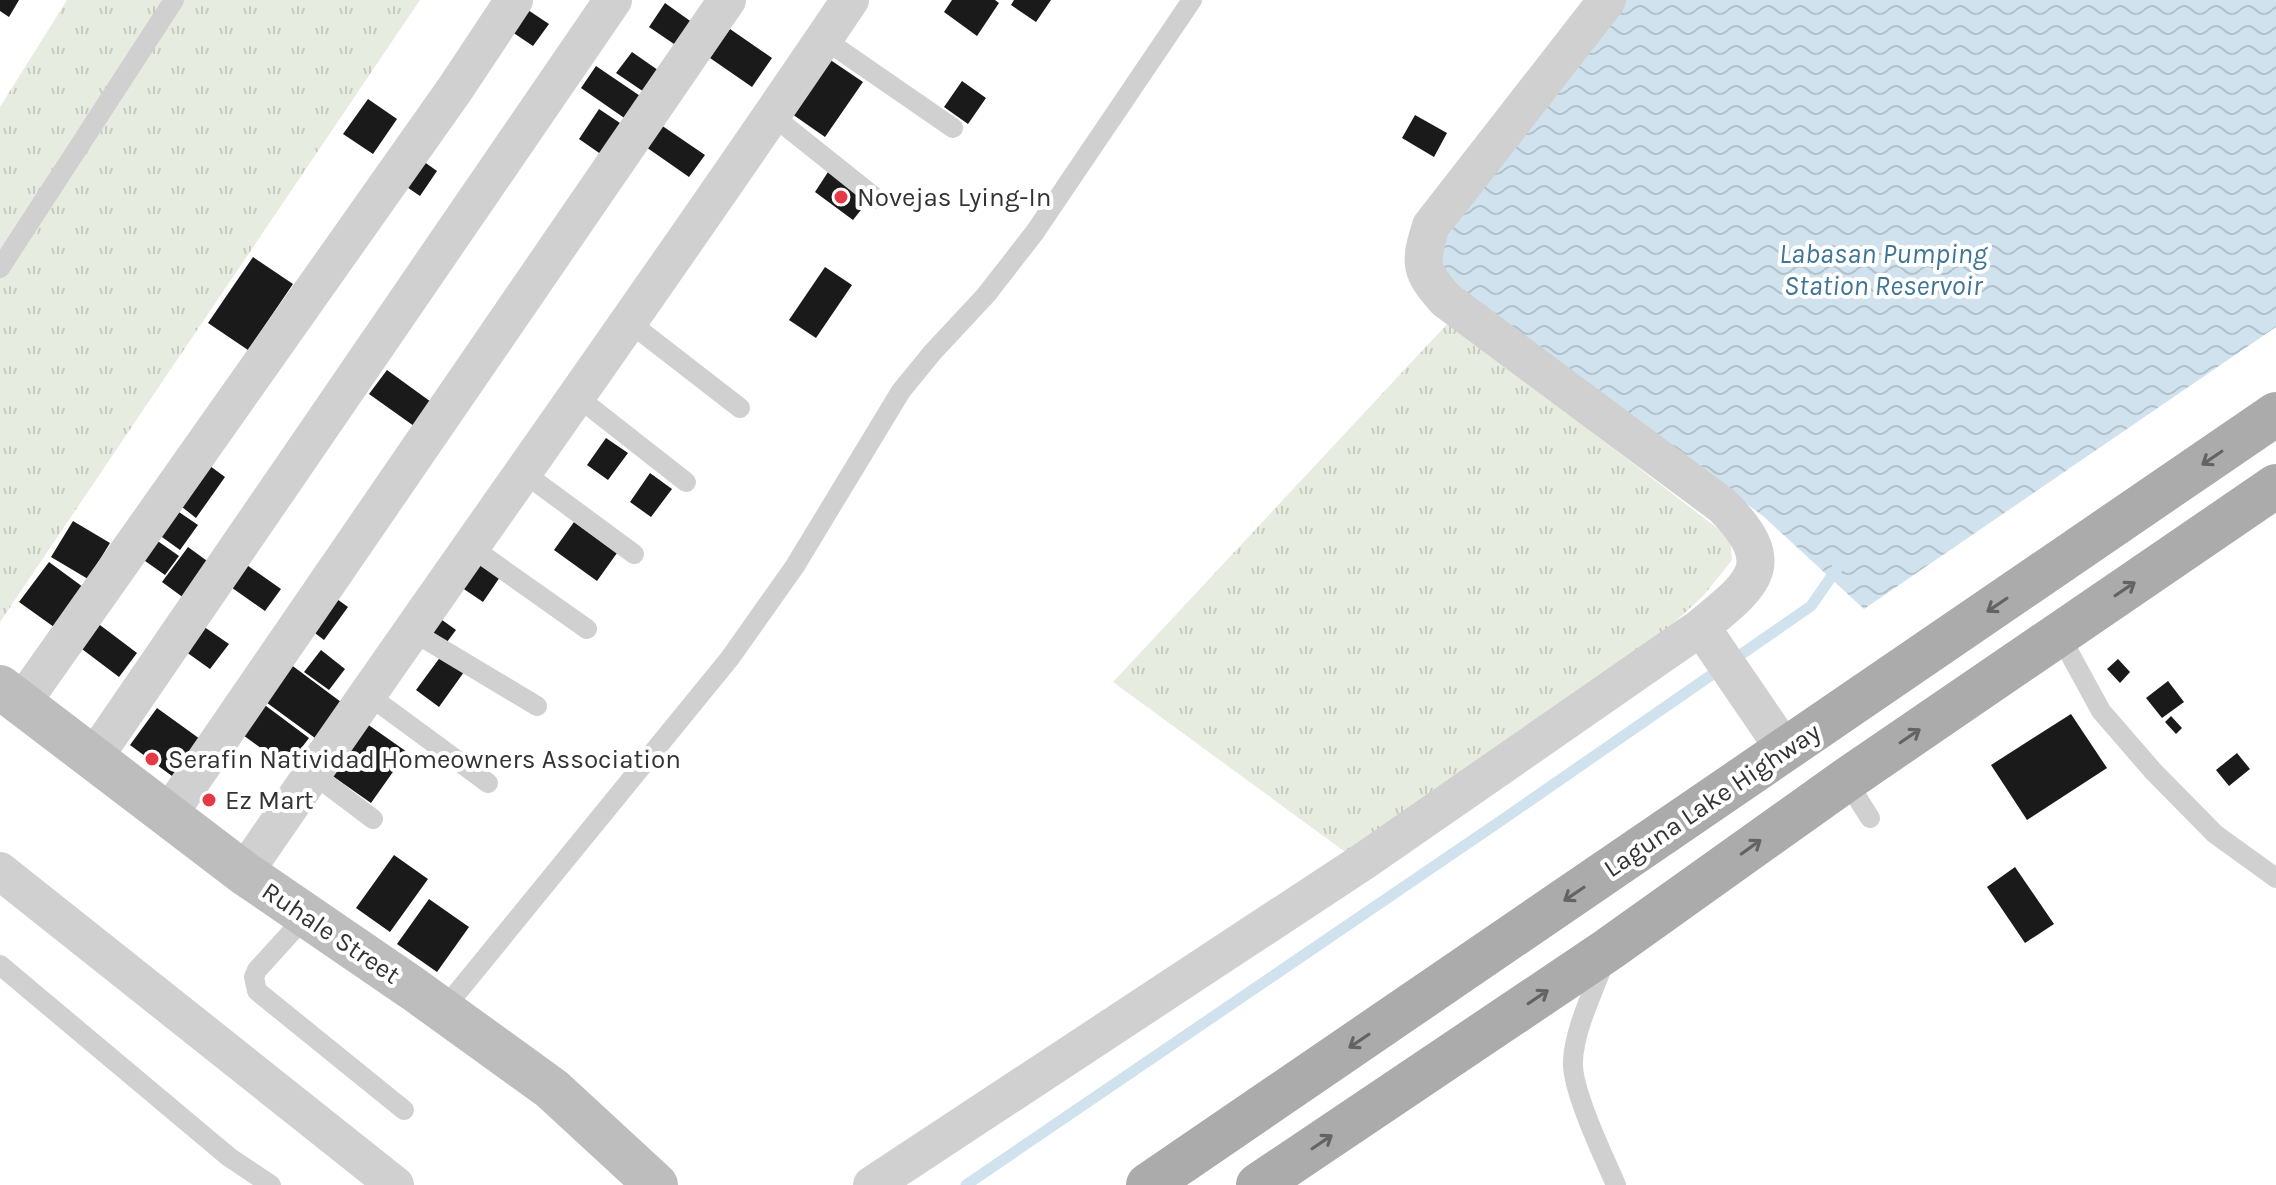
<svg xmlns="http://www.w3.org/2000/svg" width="2276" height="1185" viewBox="0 0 2276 1185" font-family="Karla,sans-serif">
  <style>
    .grass { fill: url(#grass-tufts) }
    .water { fill: url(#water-waves) }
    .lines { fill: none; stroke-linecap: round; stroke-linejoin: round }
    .stream { stroke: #cfe2ee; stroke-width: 11 }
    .building { fill: #1a1a1a }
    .lane { stroke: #d0d0d0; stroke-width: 20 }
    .street { stroke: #d0d0d0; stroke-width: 38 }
    .secondary { stroke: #bdbdbd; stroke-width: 44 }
    .primary { stroke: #ababab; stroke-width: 44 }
    .oneway { stroke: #636363 }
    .poi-dot { fill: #e63946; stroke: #fff; stroke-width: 3 }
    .labels { text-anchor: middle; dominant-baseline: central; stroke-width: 8; stroke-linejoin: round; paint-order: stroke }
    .poi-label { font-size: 26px; fill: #333; stroke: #fff; text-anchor: start }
    .street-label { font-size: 26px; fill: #333; stroke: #fff }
    .water-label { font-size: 28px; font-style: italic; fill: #3f7597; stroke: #fff }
  </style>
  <defs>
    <pattern id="grass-tufts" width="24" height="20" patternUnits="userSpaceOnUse" patternTransform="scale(2)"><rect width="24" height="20" fill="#e6ecdf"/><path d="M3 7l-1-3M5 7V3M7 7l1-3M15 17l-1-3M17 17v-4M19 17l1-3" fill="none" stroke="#c6cbc0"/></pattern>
    <pattern id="water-waves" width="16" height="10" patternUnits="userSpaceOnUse" patternTransform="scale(2)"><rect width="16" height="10" fill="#cfe2ee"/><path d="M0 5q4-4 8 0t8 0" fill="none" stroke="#b2c2cd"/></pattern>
  </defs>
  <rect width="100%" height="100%" fill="#fff"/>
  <path class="grass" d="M67,0h353l-420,622v-515z
    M1449,322l281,216 2,22 -28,35 -42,39 -314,220 -235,-172z"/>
  <path class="water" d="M1617,0h659v327l-412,282 -101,-93 -302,-225 -16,-19 -6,-24z"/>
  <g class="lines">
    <path class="stream" d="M966,1185l536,-365 309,-214 27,-39"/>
  </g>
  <path class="building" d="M0,0h19l-10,17 -9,-6z
    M952,0h43l4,3 -22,33 -33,-24z
    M1014,0h37l-15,22 -25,-17z
    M516,2l33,22 -16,22 -33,-22z
    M665,3l28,20 -16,23 -28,-19z
    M730,29l42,29 -20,29 -42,-29z
    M632,52l33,23 -15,21 -34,-23z
    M829,59l34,23 -38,55 -33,-23z
    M596,66l53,36 -16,22 -52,-36z
    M962,81l24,17 -18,26 -24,-17z
    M368,99l29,20 -24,35 -30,-20z
    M599,109l27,18 -21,30 -26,-18z
    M1415,115l32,18 -13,24 -32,-19z
    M661,125l44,30 -16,22 -43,-30z
    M416,156l21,15 -17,25 -22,-15z
    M828,172l40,29 -15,19 -38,-28z
    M253,257l40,27 -45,66 -40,-27z
    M825,267l27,18 -36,53 -27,-18z
    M387,370l51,37 -17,24 -52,-37z
    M606,438l22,15 -20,27 -21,-15z
    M206,463l19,14 -29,41 -19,-15z
    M650,473l22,16 -21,28 -21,-15z
    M173,508l25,17 -18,25 -25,-18z
    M73,521l37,22 -22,36 -37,-22z
    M574,522l43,31 -20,28 -43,-31z
    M152,537l27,19 -14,19 -27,-19z
    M188,547l26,19 -26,35 -26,-19z
    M473,557l27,20 -17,25 -28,-19z
    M49,562l34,25 -29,40 -35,-25z
    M244,563l37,26 -16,22 -37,-26z
    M330,594l18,13 -24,33 -17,-13z
    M431,612l25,18 -12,16 -25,-18z
    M96,622l41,31 -18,24 -41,-31z
    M200,624l29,20 -19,25 -28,-20z
    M321,650l24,19 -16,21 -25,-18z
    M441,656l23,16 -25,35 -23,-17z
    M2118,659l12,13 -10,11 -13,-14z
    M286,661l55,41 -26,36 -56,-41z
    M2168,681l16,21 -22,16 -16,-20z
    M258,700l51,38 -22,29 -51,-37z
    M157,708l43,31 -28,37 -42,-31z
    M2071,714l36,54 -80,52 -36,-55z
    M2171,716l11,12 -6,6 -11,-12z
    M360,719l47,33 -36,51 -47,-33z
    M2237,753l13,16 -21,17 -13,-16z
    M394,855l34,24 -38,53 -34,-24z
    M2015,867l39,57 -29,19 -38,-56z
    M429,899l40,28 -32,45 -40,-28z"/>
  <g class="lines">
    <path class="lane" d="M824,39l129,89
      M773,116l104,83
      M0,268l174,-268
      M629,322l111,86
      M575,395l111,87
      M524,473l110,81
      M471,547l116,82
      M410,630l127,76
      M2059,634l42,77 52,60 62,63 61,44
      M367,694l121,89
      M312,773l61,46
      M1846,780l24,38
      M307,915l-50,55 -3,7 3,14 147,119
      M1605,960c-11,30 -31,70 -32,101 -2,28 31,96 43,124
      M0,965l229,192 42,28
      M443,1010l287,-352 65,-92 106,-175 31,-38 54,-58 49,-63 157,-232"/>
    <path class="street" d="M1701,627l84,123
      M21,704l434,-615 59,-89
      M93,759l520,-759
      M168,815l559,-815
      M0,871l395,314
      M244,873c200,-292 408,-579 606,-873
      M872,1185l492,-324 337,-234c53,-44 80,-62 22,-121l-277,-206c-26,-29 -27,-36 -15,-74l176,-226"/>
    <path class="secondary" d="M0,687l244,186 171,117 137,99 104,96"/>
    <path class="primary" d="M1148,1185l1128,-771
      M1258,1185l351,-236 237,-169 430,-294"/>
  </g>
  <defs><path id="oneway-shaft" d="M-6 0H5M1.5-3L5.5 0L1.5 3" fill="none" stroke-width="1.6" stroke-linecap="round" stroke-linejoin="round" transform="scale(2)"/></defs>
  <g class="oneway">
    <use href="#oneway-shaft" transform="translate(2212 458) rotate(146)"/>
    <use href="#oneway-shaft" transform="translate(2125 589) rotate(-34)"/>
    <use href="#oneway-shaft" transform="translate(1997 605) rotate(146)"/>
    <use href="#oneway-shaft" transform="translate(1910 736) rotate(-34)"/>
    <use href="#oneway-shaft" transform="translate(1751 847) rotate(-36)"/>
    <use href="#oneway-shaft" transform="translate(1574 894) rotate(146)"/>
    <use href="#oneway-shaft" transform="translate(1538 997) rotate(-34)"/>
    <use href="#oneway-shaft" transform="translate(1359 1041) rotate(146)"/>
    <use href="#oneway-shaft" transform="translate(1322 1142) rotate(-34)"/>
  </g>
  <g class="poi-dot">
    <circle cx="841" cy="197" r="8"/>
    <circle cx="152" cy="759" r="8"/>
    <circle cx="209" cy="800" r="8"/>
  </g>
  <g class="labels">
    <g class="poi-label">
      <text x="857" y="197">Novejas Lying-In</text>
      <text x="168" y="759">Serafin Natividad Homeowners Association</text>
      <text x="225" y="800">Ez Mart</text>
    </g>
    <g class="street-label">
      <text transform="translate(1712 800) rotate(-34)">Laguna Lake Highway</text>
      <text transform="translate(331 933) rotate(34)">Ruhale Street</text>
    </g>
    <g class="water-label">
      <text x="1883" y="253">Labasan Pumping<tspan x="1883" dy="32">Station Reservoir</tspan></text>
    </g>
  </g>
</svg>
